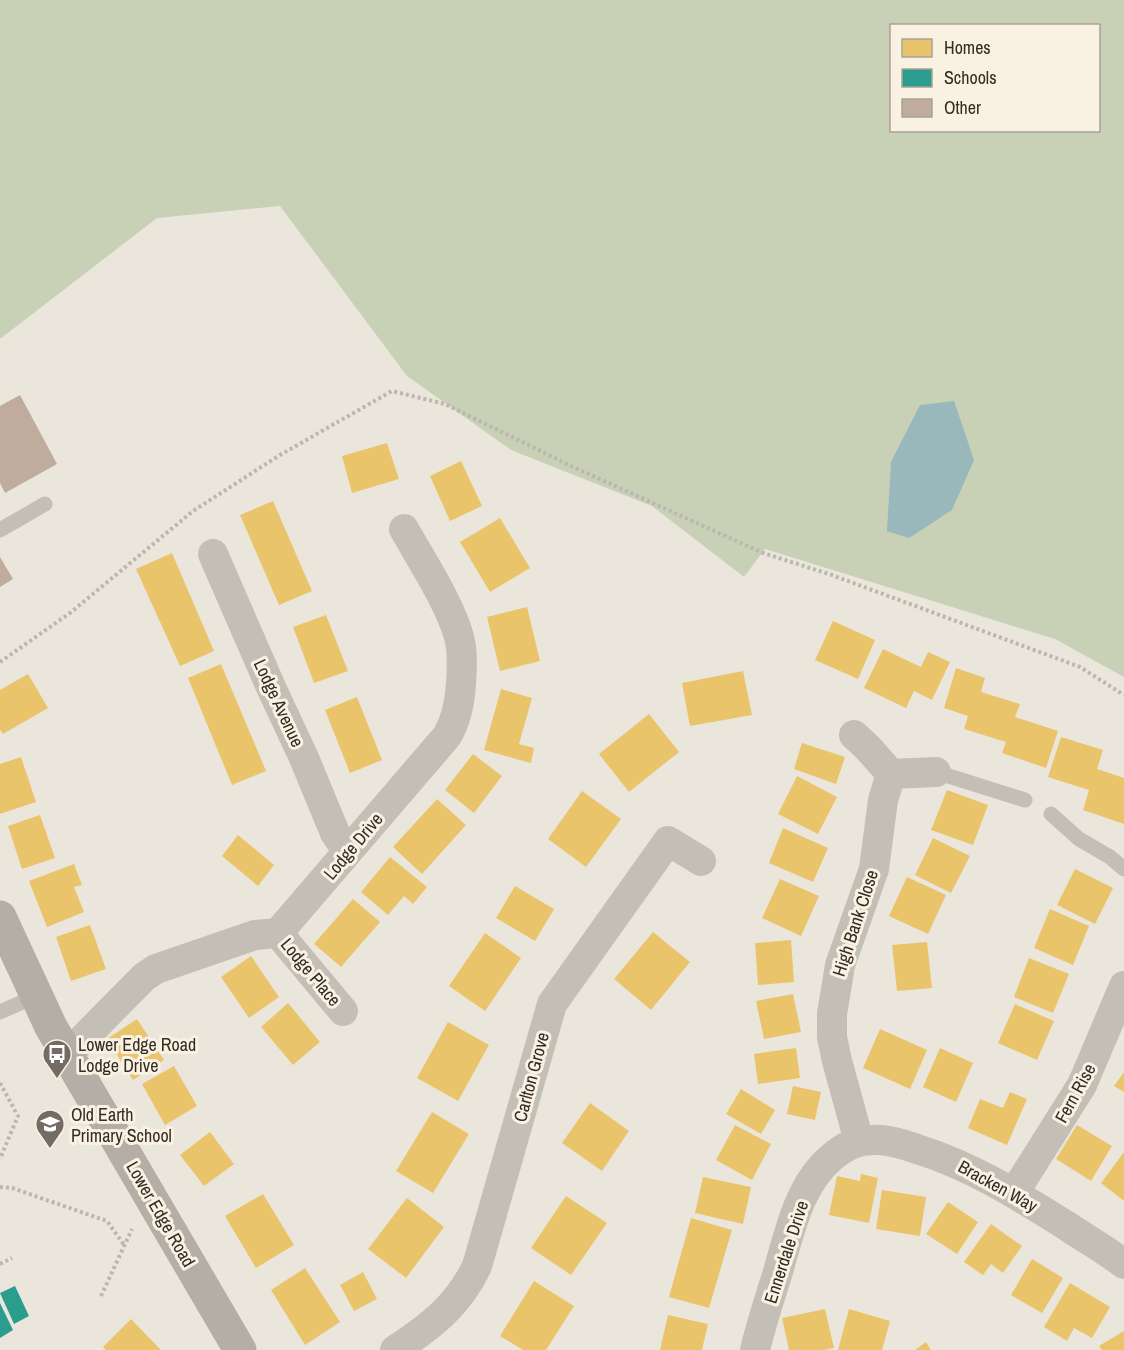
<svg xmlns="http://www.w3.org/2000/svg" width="1124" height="1350" viewBox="0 0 1124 1350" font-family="'Archivo Narrow',sans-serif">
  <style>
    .green { fill: #c8d1b6; fill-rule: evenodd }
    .water { fill: #98b8bc }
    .homes { fill: #e9c46a }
    .schools { fill: #2a9d8f }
    .building { fill: #c0ac9d }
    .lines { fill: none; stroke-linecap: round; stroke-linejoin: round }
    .path { stroke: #bcb6ae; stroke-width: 4; stroke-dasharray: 3 3; stroke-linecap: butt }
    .lane { stroke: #c3beb6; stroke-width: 15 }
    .street { stroke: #c3beb6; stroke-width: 30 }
    .secondary { stroke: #b4aea6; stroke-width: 33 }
    .labels { text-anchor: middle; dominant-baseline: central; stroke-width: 6; stroke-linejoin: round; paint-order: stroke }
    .street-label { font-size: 18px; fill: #332b24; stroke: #f9f1e2 }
    .poi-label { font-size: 18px; fill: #332b24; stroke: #f9f1e2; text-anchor: start }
  </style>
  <rect width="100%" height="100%" fill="#ebe6dc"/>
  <path class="green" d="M0,0h1124v677l-69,-38 -290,-90 -21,28 -92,-71 -141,-56 -104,-74 -127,-170 -123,12 -157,121zM892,26h206v104h-206z"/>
  <path class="water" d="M954,401l20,59 -22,50 -43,28 -22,-7 4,-69 29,-57z"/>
  <path class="homes" d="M387,443l12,36 -47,14 -10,-37z
    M461,461l21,45 -32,15 -20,-45z
    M273,501l39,90 -33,14 -39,-90z
    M500,518l30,50 -40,24 -30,-50z
    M172,553l42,98 -34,15 -44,-97z
    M527,607l13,54 -40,10 -13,-54z
    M326,615l22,56 -34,12 -21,-56z
    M833,621l42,19 -17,39 -43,-19z
    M883,649l38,18 7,-15 22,10 -18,38 -18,-9 -8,17 -42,-20z
    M221,664l45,107 -34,14 -44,-107z
    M956,668l29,10 -4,14 39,12 -5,13 43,14 -12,37 -44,-15 4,-11 -42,-13 4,-13 -24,-8z
    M743,671l9,44 -62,11 -8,-43z
    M28,674l20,34 -45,26 -3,-4v-40z
    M501,689l31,9 -13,46 15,4 -3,15 -47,-13z
    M357,697l25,63 -32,13 -25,-63z
    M649,714l30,38 -50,40 -30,-38z
    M1061,737l42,13 -6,19 27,9v46l-41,-14 6,-20 -41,-13z
    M802,743l43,14 -9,27 -42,-15z
    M473,754l29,22 -28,37 -29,-23z
    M21,757l15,45 -36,12v-50z
    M797,776l40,21 -19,37 -40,-20z
    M947,790l41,15 -15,40 -42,-15z
    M582,791l39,28 -35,48 -38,-28z
    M437,799l29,26 -44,49 -29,-27z
    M40,815l15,43 -33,11 -14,-43z
    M783,828l45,20 -15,34 -44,-19z
    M238,835l36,30 -16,21 -36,-30z
    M933,838l37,18 -19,37 -36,-18z
    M390,857l37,30 -14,17 -9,-8 -16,19 -27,-23z
    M74,864l8,21 -8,2 10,25 -37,15 -18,-46z
    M1075,869l38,19 -18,36 -38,-19z
    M907,877l39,18 -18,39 -39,-18z
    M780,879l39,17 -18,40 -39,-18z
    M515,886l39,23 -19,32 -39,-23z
    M353,899l27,23 -39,45 -27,-23z
    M1050,909l39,17 -16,39 -39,-17z
    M90,925l16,44 -35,12 -15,-44z
    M653,932l37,30 -39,48 -37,-31z
    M485,933l36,25 -36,53 -36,-25z
    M791,940l3,42 -36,3 -3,-42z
    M927,942l5,46 -35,3 -5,-46z
    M251,956l28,41 -30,21 -28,-41z
    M1029,958l40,16 -16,39 -39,-16z
    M793,994l8,38 -37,7 -8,-38z
    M288,1003l32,39 -27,23 -32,-38z
    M1015,1004l39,17 -17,39 -39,-17z
    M137,1019l27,41 -31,20 -26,-41z
    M448,1022l41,23 -31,56 -41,-23z
    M880,1029l47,21 -17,39 -47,-21z
    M796,1048l4,30 -42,6 -4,-30z
    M940,1048l33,15 -17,39 -33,-15z
    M174,1066l23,40 -32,19 -23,-41z
    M1124,1072v20l-10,-6z
    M793,1086l28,6 -6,28 -28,-6z
    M741,1089l34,21 -14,24 -35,-20z
    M1010,1092l17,7 -20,46 -39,-17 12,-29 23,9z
    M590,1103l39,28 -27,40 -40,-28z
    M432,1112l37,22 -36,59 -37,-22z
    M735,1125l36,19 -19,36 -36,-20z
    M1077,1125l35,21 -21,35 -35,-22z
    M210,1132l24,32 -30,22 -24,-31z
    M1124,1152v49l-23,-18z
    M861,1174l17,4 -9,45 -40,-8 8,-39 23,5z
    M703,1177l48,10 -8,37 -48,-11z
    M882,1190l44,7 -6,39 -44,-7z
    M263,1194l31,51 -38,23 -31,-52z
    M566,1196l41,27 -36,52 -40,-27z
    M407,1198l37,29 -38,51 -38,-29z
    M948,1202l30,20 -21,32 -31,-20z
    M691,1218l41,12 -23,78 -40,-11z
    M991,1224l31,22 -19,27 -12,-9 -8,11 -19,-13z
    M1032,1259l31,19 -21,35 -31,-18z
    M305,1268l35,54 -35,23 -34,-55z
    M363,1272l14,27 -23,12 -14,-26z
    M534,1281l40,25 -28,44h-23l-23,-14z
    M1070,1283l40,24 -18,31 -18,-10 -7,13 -23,-14z
    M825,1309l9,39 -11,2h-34l-7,-32z
    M849,1309l41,12 -8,29h-44z
    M668,1315l40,9 -6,26h-42z
    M131,1319l30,31h-55l-3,-3z
    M1124,1331v19h-22l-3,-4z
    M926,1342l5,8h-16z"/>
  <path class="schools" d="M15,1286l14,30 -15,8 -14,-31z
    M0,1303l13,27 -13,8z"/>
  <path class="building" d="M20,395l37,69 -52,29 -5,-10v-77z
    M0,557l13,22 -13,8z"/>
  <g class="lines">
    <path class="path" d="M0,662l70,-49 123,-102 87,-56 112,-64 53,13 126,62 192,87 66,21 251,93 44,28
      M0,1083l18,33 -18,43
      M0,1187l12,1 95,33 17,24
      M0,1264l12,-6
      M101,1296l31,-67"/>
    <path class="lane" d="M0,530l45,-26
      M936,772l89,28
      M1051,814l28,25 31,18 14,12
      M0,1012l36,-16"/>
    <path class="street" d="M213,554l57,131 34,73 31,75 12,17
      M854,735l14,13 23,26 45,-2
      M278,933l65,78
      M67,1055l77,-78 12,-8 99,-34 23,-2 169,-197c10,-17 13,-34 14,-53 1,-15 2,-32 -2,-46 -10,-35 -37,-76 -55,-108
      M859,1141l-22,-80 -5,-24v-23l8,-49 34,-96 9,-69 8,-26
      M1014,1193l68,-108 42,-99
      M395,1350c36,-24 63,-44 82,-84l75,-262 116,-163 33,20
      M755,1350c6,-25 14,-50 22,-75 12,-40 21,-90 55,-118 11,-10 26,-17 41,-17 15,-1 30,4 44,9 55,17 102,47 150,77 19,13 39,24 57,38"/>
    <path class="secondary" d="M0,917l51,110 189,323"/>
  </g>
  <defs>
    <g id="bus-pin" transform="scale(1.5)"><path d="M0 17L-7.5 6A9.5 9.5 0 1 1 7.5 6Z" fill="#736c64" stroke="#f9f1e2"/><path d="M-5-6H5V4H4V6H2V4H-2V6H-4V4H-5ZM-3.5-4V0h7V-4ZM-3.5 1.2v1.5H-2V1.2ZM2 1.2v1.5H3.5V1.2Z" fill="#fff"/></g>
    <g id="school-pin" transform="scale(1.5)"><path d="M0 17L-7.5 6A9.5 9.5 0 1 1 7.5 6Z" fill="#736c64" stroke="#f9f1e2"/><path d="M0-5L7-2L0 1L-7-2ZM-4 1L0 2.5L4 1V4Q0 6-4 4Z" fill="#fff"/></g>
  </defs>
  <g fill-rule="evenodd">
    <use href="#bus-pin" x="57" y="1054"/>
    <use href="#school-pin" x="50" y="1124"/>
  </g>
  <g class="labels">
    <g class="street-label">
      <text transform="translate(279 703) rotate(65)">Lodge Avenue</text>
      <text transform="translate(353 846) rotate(-50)">Lodge Drive</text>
      <text transform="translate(855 923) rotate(-72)">High Bank Close</text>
      <text transform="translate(311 972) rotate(50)">Lodge Place</text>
      <text transform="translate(531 1077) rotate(-75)">Carlton Grove</text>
      <text transform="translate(1075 1093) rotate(-61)">Fern Rise</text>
      <text transform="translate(998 1186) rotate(29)">Bracken Way</text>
      <text transform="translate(161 1214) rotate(60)">Lower Edge Road</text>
      <text transform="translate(786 1252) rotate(-72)">Ennerdale Drive</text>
    </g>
    <g class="poi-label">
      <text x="78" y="1044">Lower Edge Road<tspan x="78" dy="21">Lodge Drive</tspan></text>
      <text x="71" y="1114">Old Earth<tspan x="71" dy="21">Primary School</tspan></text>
    </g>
  </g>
  <rect x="890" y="24" width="210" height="108" fill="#f9f1e2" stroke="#aaa296" stroke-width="1.5"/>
  <rect x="902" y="39" width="30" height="18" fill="#e9c46a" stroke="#aaa296" stroke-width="1.5"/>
  <text x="944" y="54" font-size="18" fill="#332b24">Homes</text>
  <rect x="902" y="69" width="30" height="18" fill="#2a9d8f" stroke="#aaa296" stroke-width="1.5"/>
  <text x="944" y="84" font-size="18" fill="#332b24">Schools</text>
  <rect x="902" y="99" width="30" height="18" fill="#c0ac9d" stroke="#aaa296" stroke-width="1.5"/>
  <text x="944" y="114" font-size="18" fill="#332b24">Other</text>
</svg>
